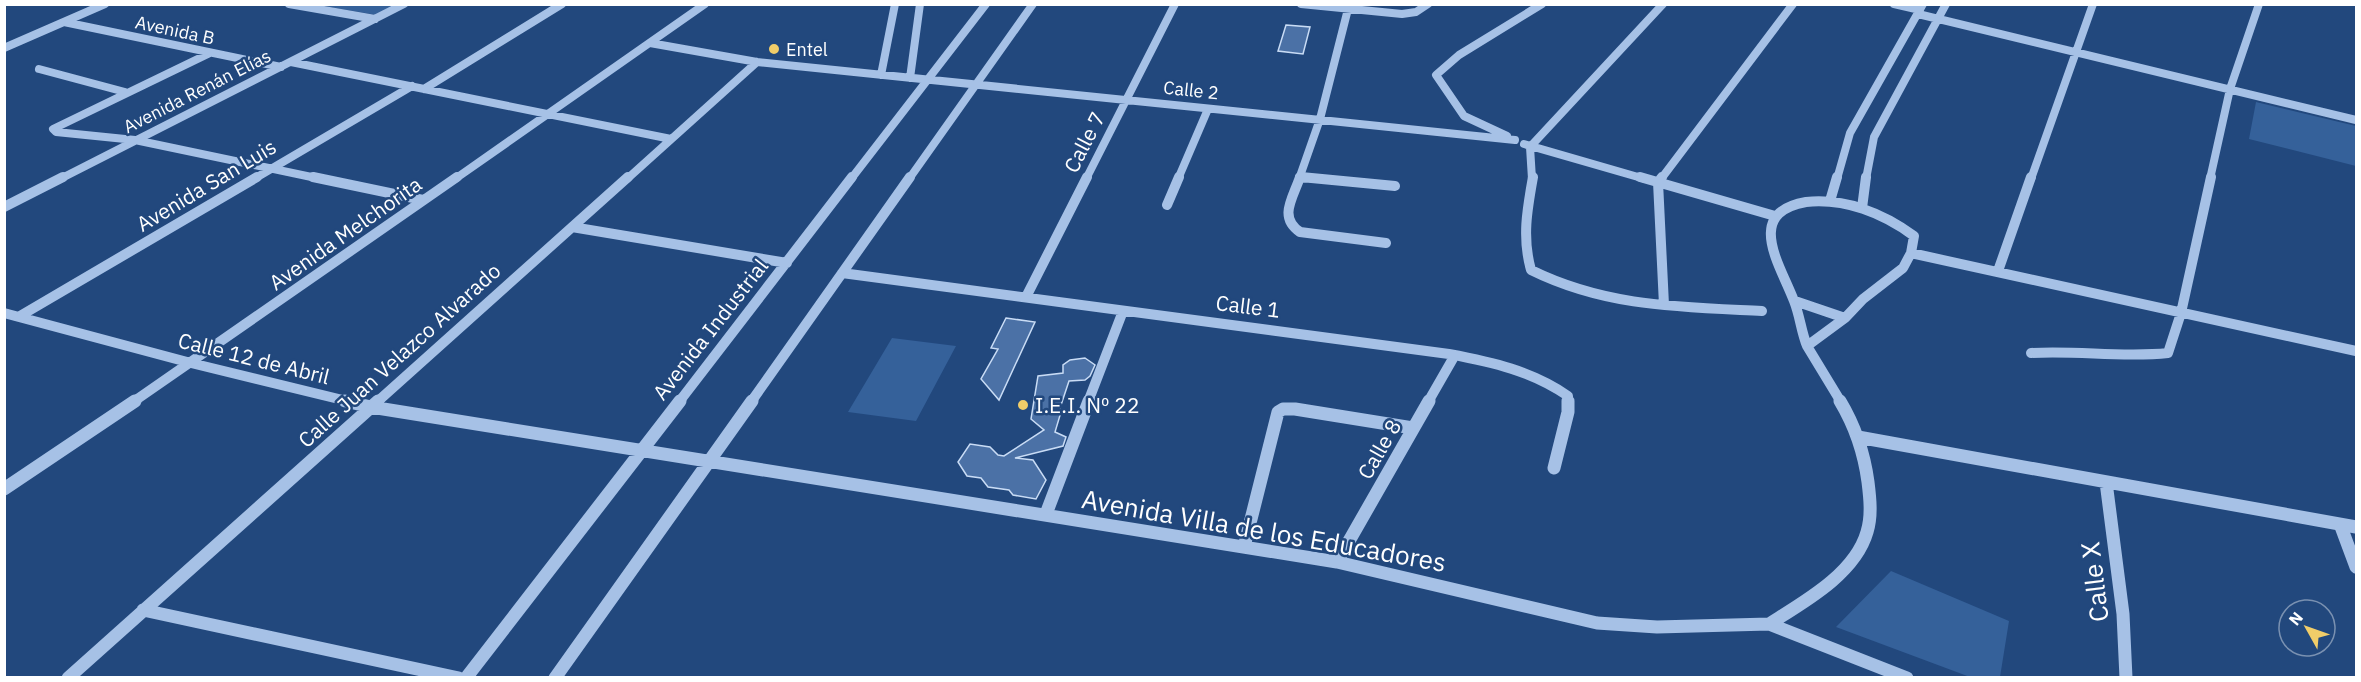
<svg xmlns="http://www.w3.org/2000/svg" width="2361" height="682" viewBox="0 0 2361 682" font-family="'IBM Plex Sans',sans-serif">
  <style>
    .green { fill: #35619a }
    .building { fill: #4b71a6; stroke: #c9dcf5; stroke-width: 1.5 }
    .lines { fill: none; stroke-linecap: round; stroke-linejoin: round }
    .minor-far2 { stroke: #a6c1e6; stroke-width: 8 }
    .minor-far1 { stroke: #a6c1e6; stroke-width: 10 }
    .minor { stroke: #a6c1e6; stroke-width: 13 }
    .poi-dot { fill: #f1cd69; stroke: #22487d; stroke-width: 2 }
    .labels { text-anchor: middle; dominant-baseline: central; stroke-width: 5; stroke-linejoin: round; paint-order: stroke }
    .far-street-label { font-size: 18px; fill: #fff; stroke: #22487d }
    .far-poi-label { font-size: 18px; fill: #fff; stroke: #22487d; text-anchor: start }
    .street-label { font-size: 21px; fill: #fff; stroke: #22487d }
    .poi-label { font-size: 21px; fill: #fff; stroke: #22487d; text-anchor: start }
    .near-street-label { font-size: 26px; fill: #fff; stroke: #22487d }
  </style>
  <rect width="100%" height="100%" fill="#22487d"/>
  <path class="green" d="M318,5h81l-22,10z
    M2256,102l100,24v40l-107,-27z
    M892,338l64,8 -40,75 -68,-9z
    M1891,571l118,50 -9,56h-30l-134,-50z"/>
  <path class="building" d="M1286,25l24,2 -7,27 -25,-3z
    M1006,318l29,4 -36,78 -18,-21 17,-30 -7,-1z
    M1085,358l10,7 -5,11 -5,4 -16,1 -10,30 2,1 -6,20 11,5 -3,9 -48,12 18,2 13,20 -10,19 -23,-4 -4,-5 -21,-3 -7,-9 -14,-2 -9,-14 12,-18 20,3 8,8 6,1 40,-26 -13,-11 7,-43 25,-3v-8l7,-5z"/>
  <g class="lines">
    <path class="minor-far2" d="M289,4l86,15
      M1301,4l101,10 14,-2 12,-8
      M1894,4l26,6
      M1918,14l438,106
      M64,22l217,45
      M650,43l107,19 758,78
      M4,48l101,-44
      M210,53l-157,76 3,3 79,8 186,39
      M291,62l380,77
      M39,69l86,23
      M881,75l14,-71
      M910,78l10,-74
      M424,89l138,-85
      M1507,136l-43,-20 -28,-41 23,-20 83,-51
      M1524,144l121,35
      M1299,177l18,2
      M60,179l344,-175
      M254,179l158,-93
      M455,179l250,-175
      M627,179l130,-117
      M851,179l135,-175
      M909,179l124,-175
      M1086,179l89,-175
      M1178,179l30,-70
      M1299,179l21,-60 28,-110
      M1532,179l-2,-32 133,-143
      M1661,179l132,-175
      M1837,179l13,-46 73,-129
      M1866,179l8,-42 72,-133
      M2031,179l62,-175
      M2210,179l20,-90 29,-85"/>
    <path class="minor-far1" d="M313,177l110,23
      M1300,177c-7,21 -22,40 0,55l86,11
      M1301,177l94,9
      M1533,177c-6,33 -11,61 -2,93 75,37 149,37 231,41
      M1640,177l135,39
      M1662,177l-4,5 6,123
      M1830,201l7,-24
      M1806,202c39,-4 77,11 108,34l-3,17 -8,15 -40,31 -18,19 -38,28c-6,-15 -7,-30 -13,-45 -14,-37 -50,-88 12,-99z
      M1167,205l12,-28
      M4,207l59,-30
      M1862,208l4,-31
      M572,227l215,36
      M1911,253l445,98
      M1998,271l33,-94
      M842,273l607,81c43,8 83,17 119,42v6
      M1026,297l61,-120
      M1795,301l50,17
      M4,313l187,50 160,39
      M20,316l237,-139
      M1807,346l34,56
      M2031,353c46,-3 91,5 137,0l13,-40 30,-136
      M133,402l324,-225
      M377,402l251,-225
      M679,402l173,-225
      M751,402l159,-225
      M1088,402l35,-91
      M1428,402l27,-47"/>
    <path class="minor" d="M345,401l26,6 966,155 260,61 60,4 112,-3 138,54
      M1858,437l498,90
      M1554,468l14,-56v-11
      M2106,482l17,132 3,64
      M4,489l131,-88
      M1046,514l43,-113
      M2340,524l16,43
      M1244,547l34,-135 5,-3h12l118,19
      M1337,562l92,-161
      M143,610l316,68
      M1769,624c35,-22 86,-50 98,-92 5,-16 3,-34 1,-50 -4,-30 -13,-56 -28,-81
      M68,678l310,-277
      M466,678l214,-277
      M555,678l197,-277"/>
  </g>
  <g class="poi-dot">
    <circle cx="774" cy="49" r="6"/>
    <circle cx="1023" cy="405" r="6"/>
  </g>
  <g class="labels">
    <g class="far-street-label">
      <text transform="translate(175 30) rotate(12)">Avenida B</text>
      <text transform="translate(1191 90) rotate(6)">Calle 2</text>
      <text transform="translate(197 91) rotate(-27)">Avenida Renán Elías</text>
    </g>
    <g class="far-poi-label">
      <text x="786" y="49">Entel</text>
    </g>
    <g class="street-label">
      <text transform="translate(1084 142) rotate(-63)">Calle 7</text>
      <text transform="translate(206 185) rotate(-31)">Avenida San Luis</text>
      <text transform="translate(345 233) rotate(-35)">Avenida Melchorita</text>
      <text transform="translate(1248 306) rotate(7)">Calle 1</text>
      <text transform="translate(710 329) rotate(-52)">Avenida Industrial</text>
      <text transform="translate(399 355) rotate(-42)">Calle Juan Velazco Alvarado</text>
      <text transform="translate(254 358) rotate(14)">Calle 12 de Abril</text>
      <text transform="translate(1379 449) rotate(-60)">Calle 8</text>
    </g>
    <g class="poi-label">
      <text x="1035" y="405">I.E.I. Nº 22</text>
    </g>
    <g class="near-street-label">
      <text transform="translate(1264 530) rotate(10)">Avenida Villa de los Educadores</text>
      <text transform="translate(2094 582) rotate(-97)">Calle X</text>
    </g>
  </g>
  <rect width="2361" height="682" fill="none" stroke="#ffffff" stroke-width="12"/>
  <g transform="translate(2307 628) rotate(310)"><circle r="28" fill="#22487d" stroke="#7a91b1" stroke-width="1.5"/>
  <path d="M0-4.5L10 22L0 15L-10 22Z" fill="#f1cd69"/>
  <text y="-9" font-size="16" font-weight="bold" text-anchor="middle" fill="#ffffff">N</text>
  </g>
</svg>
